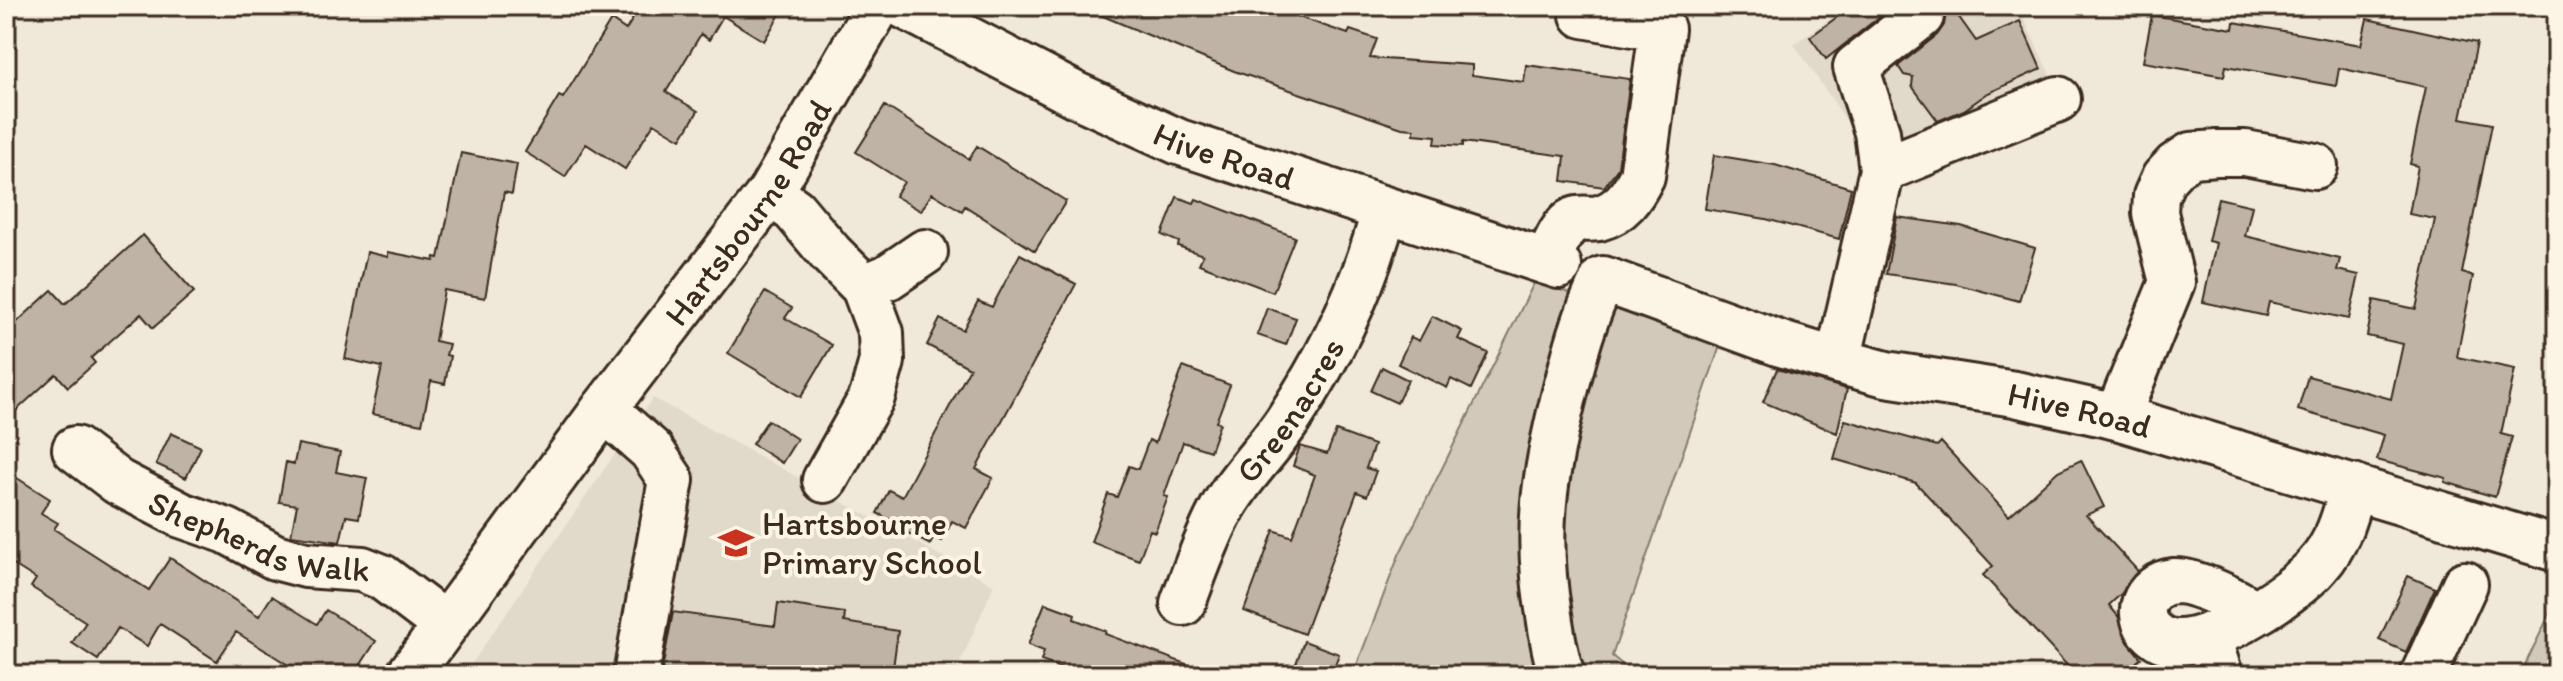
<svg xmlns="http://www.w3.org/2000/svg" width="2563" height="681" viewBox="0 0 2563 681" font-family="Itim,sans-serif">
  <style>
    .built { fill: #e1d9c9 }
    .green { fill: #d2c9ba; stroke: #867a6c; stroke-width: 2 }
    .building { fill: #beb3a4; stroke: #3b2a1e; stroke-width: 2 }
    .lines { fill: none; stroke-linecap: round; stroke-linejoin: round }
    .minor-casing { stroke: #3b2a1e; stroke-width: 50 }
    .minor { stroke: #fcf5e5; stroke-width: 44 }
    .labels { text-anchor: middle; dominant-baseline: central; stroke-width: 8; stroke-linejoin: round; paint-order: stroke }
    .street-label { font-size: 34px; fill: #3b2a1e; stroke: #fcf5e5 }
    .poi-label { font-size: 34px; fill: #3b2a1e; stroke: #fcf5e5; text-anchor: start }
  </style>
  <rect width="100%" height="100%" fill="#f0e9d9"/>
  <filter id="ink" filterUnits="userSpaceOnUse"><feTurbulence type="fractalNoise" baseFrequency=".0125" numOctaves="2"/><feDisplacementMap in="SourceGraphic" scale="16" xChannelSelector="R" yChannelSelector="G"/><feConvolveMatrix kernelMatrix="1 2 1 2 8 2 1 2 1" color-interpolation-filters="sRGB"/></filter>
  <g filter="url(#ink)">
    <path class="built" d="M1849,6h169l53,114 -175,73 -102,-149z
      M653,398l341,187 -39,90h-491z"/>
    <path class="green" d="M1535,281l185,65 -108,310 23,19h-282l46,-120z
      M2557,599v76h-37z"/>
    <path class="building" d="M640,6h145l-21,35 -41,-25 -14,24 -8,-6 -35,58 32,19 -17,28 -27,-16 -29,46 -39,-25 -21,33 -40,-25 34,-56 4,2 48,-78 15,10z
      M1079,6h188l81,28 2,-4 27,9 -7,19 102,7v10l52,7 2,-17 104,14 -12,89 -14,19 -42,-6 3,-25 -102,-14v4l-28,-2 1,-8 -22,-2v-5l-12,-1 -168,-57z
      M1852,6h41l-67,53 -16,-22z
      M1943,6h8l25,35 44,-20 21,48 -53,24 -24,17 -26,11 -26,-35 1,-9 -9,-2 -6,-9 39,-31 7,-10 2,-12z
      M2152,15l81,14 1,-7 127,23 6,-26 110,24 -16,75 31,6 -30,149 11,3 -16,81 58,12 -14,65 11,3 -17,60 -50,-15 1,-4 -69,-18 7,-25 -86,-25 10,-34 83,23 12,-55 -36,-8 7,-36 42,9 19,-90 -26,-5 9,-48 -8,-2 16,-77 -87,-19 -3,18 -110,-20 -2,10 -81,-14z
      M885,106l84,53 8,-13 89,55 -31,50 -70,-45 -3,5 -30,-18 -11,18 -26,-15 9,-14 -48,-30z
      M461,153l56,11 -5,30 -8,-2 -19,106 -41,-8 -9,51 14,3 -3,11 4,1 -5,28 -14,-3 -9,43 -50,-10 10,-47 -37,-8 22,-107 21,5v-5l46,9 1,-4 4,1z
      M1714,155l61,10 76,23 -12,51 -73,-20 -61,-10z
      M1177,197l17,6 2,-4 99,38 -22,55 -74,-28 4,-9 -25,-9 1,-4 -17,-7z
      M2218,198l34,8 -7,30 95,23 -3,11 22,5 -10,44 -80,-17 -3,14 -63,-14 13,-59 -8,-2z
      M1897,217l64,9 74,22 -16,53 -63,-17 -70,-10z
      M143,235l51,57 -41,36 -12,-14 -50,44 4,5 -27,24 -12,-13 -50,46v-98h11l35,-32 13,14z
      M1020,254l56,30 -100,185 17,9 -27,50 -14,-7 -10,20 -8,-4 -4,8 -28,-15 2,-3 -27,-14 12,-23 13,7 68,-129 -43,-23 13,-26 23,11 15,-29 14,6z
      M765,292l27,16 -7,10 47,27 -31,52 -73,-44z
      M1267,308l29,10 -10,27 -29,-10z
      M1432,316l30,15 -4,8 30,14 -17,36 -20,-10 -4,9 -49,-24 13,-27 8,4z
      M1183,367l47,18 -14,37 4,1 -10,28 -27,-9 -19,54 4,1 -13,35 -5,-2 -11,30 -48,-18 17,-48 9,3 12,-31 9,3 11,-29 6,3z
      M1382,367l26,13 -11,23 -26,-12z
      M1777,369l70,20 -10,44 -74,-31z
      M768,420l29,19 -15,24 -30,-19z
      M1845,420l92,26 4,-4 68,74 49,-45 23,-11 23,47 -18,8 52,56 -17,23 -12,11 9,11 10,26 13,16 -18,17h-47l-93,-100 10,-9 -77,-83 -82,-24z
      M1336,431l38,14 -8,23 10,3 -9,25 -10,-4 -53,142 -60,-23 30,-81 18,7 23,-62 -22,-9 7,-20 27,8z
      M171,433l30,14 -15,31 -30,-14z
      M298,444l42,8 -4,20 31,6 -8,40 -13,-2 -6,26 -49,-7 6,-30 -18,-3 7,-40 8,2z
      M6,471l44,28 -9,14 17,10 -4,6 95,61 21,-32 89,58 13,-20 45,28 9,-14 50,31 -22,34h-50l-68,-43 -19,29 -57,-37 -13,22 -29,-18 -20,32 -26,-17 14,-21 -55,-35 5,-8 -30,-19z
      M2408,576l27,12 -29,64 -27,-12z
      M778,603l67,10 -1,9 54,9 -6,44h-197l-33,-5 11,-58 102,14z
      M1045,603l30,11 -1,5 32,12 -1,3 103,38 -1,3h-127l-39,-14 3,-10 -16,-6z
      M1304,641l35,13 -8,21h-39z"/>
    <g class="lines">
      <g class="minor-casing">
        <g id="minor">
          <path id="s1" d="M904,6l172,89 103,47 380,124"/>
          <path d="M1882,170l176,-71"/>
          <path d="M770,193l24,17 37,44 33,33 17,46 1,28 -10,36 -47,83"/>
          <path d="M1547,262c6,-12 14,-36 27,-42 7,-3 17,0 25,-2 22,-6 33,-22 43,-42l20,-147 -79,-14"/>
          <path d="M864,287l24,-10 37,-25"/>
          <path d="M1838,361l44,-191 -5,-38 -21,-65 65,-51"/>
          <path d="M604,409l47,41 20,30 -35,195"/>
          <path d="M2117,417l55,-135 -17,-69 1,-17 8,-18 12,-13 15,-10 26,-2h28l70,13"/>
          <path id="s2" d="M75,449l43,33 63,33 46,16 48,26 31,8 56,4 20,8 62,47"/>
          <path id="s3" d="M1183,603c11,-30 22,-61 37,-90 18,-35 47,-61 68,-93 43,-65 77,-134 96,-209"/>
          <path d="M2253,612c-16,-11 -59,-32 -79,-31 -30,3 -44,38 -16,56 35,24 137,-44 160,-72 20,-22 27,-50 35,-78"/>
          <path d="M2208,638l12,37"/>
          <path id="s4" d="M409,675l195,-266 166,-216 108,-187"/>
          <path id="s5" d="M1562,675c-7,-19 -10,-40 -13,-60 -14,-82 -5,-139 15,-219 11,-43 19,-76 39,-117l178,65 57,17 48,13 129,20 102,23 440,132"/>
          <path d="M2423,675l42,-91"/>
        </g>
      </g>
      <use href="#minor" class="minor"/>
    </g>
  </g>
  <defs>
    <g id="school-bare" transform="scale(2.76)"><path d="M0-5L7-2L0 1L-7-2ZM-4 1L0 2.5L4 1V4Q0 6-4 4Z" fill="#c8321e" stroke="#fcf5e5" stroke-width="2.5" paint-order="stroke"/></g>
  </defs>
  <g fill-rule="evenodd">
    <use href="#school-bare" x="736" y="543"/>
  </g>
  <g class="labels">
    <g class="street-label">
      <text stroke="none"><textPath href="#s1" startOffset="354">Hive Road</textPath></text>
      <text stroke="none"><textPath href="#s4" startOffset="574">Hartsbourne Road</textPath></text>
      <text stroke="none"><textPath href="#s3" startOffset="222">Greenacres</textPath></text>
      <text stroke="none"><textPath href="#s5" startOffset="902">Hive Road</textPath></text>
      <text stroke="none"><textPath href="#s2" startOffset="208">Shepherds Walk</textPath></text>
    </g>
    <g class="poi-label">
      <text x="762" y="523">Hartsbourne<tspan x="762" dy="39">Primary School</tspan></text>
    </g>
  </g>
  <rect width="2563" height="681" fill="none" stroke="#fcf5e5" stroke-width="32"/>
  <rect x="16" y="16" width="2531" height="649" fill="none" stroke="#3b2a1e" stroke-width="3" filter="url(#ink)"/>
</svg>
